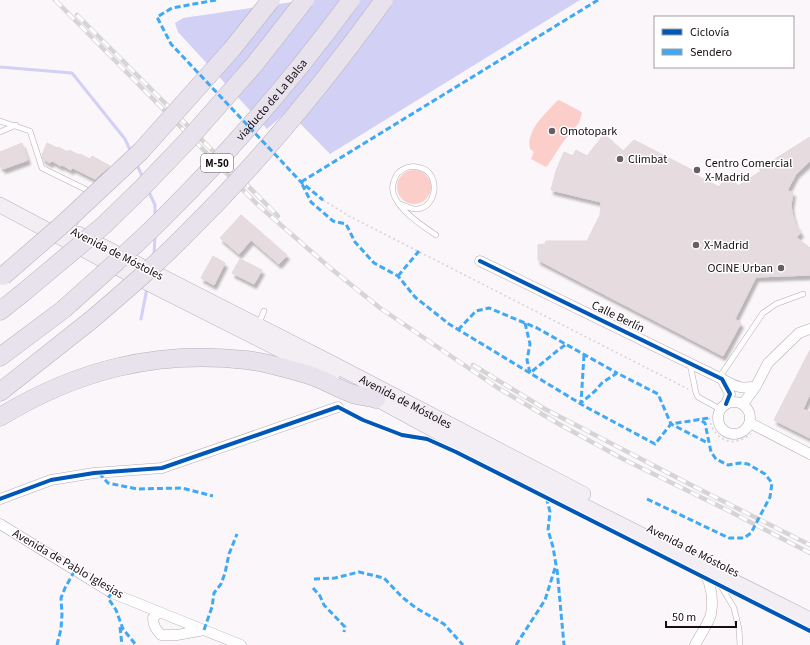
<svg xmlns="http://www.w3.org/2000/svg" width="810" height="645" viewBox="0 0 810 645" font-family="'Source Sans 3',sans-serif">
  <style>
    .green { fill: #fcceca }
    .water { fill: #d2d0f5 }
    .lines { fill: none; stroke-linecap: round; stroke-linejoin: round }
    .stream { stroke: #d2d0f5; stroke-width: 3 }
    .building { fill: #e6dcdf; stroke: #e3d8dc; filter: url(#shadow) }
    .service-casing { stroke: #b5adb2; stroke-width: 6 }
    .minor-casing { stroke: #b5adb2; stroke-width: 11 }
    .primary-casing { stroke: #b8b0bc; stroke-width: 16 }
    .motorway-casing { stroke: #b8b0bc; stroke-width: 19 }
    .path { stroke: #d5d2d4; stroke-width: 1.5; stroke-dasharray: 2 3; stroke-linecap: butt }
    .service { stroke: #fefefe; stroke-width: 5 }
    .minor { stroke: #fefefe; stroke-width: 10 }
    .primary { stroke: #f2eef3; stroke-width: 15 }
    .motorway { stroke: #e8e2ec; stroke-width: 18 }
    .rail-casing { stroke: #d6d5d6; stroke-width: 4.5 }
    .rail { stroke: #fff; stroke-width: 3; stroke-dasharray: 9; stroke-linecap: butt }
    .motorway-bridge-casing { stroke: #b8b0bc; stroke-width: 19; stroke-linecap: butt }
    .motorway-bridge { stroke: #e8e2ec; stroke-width: 18 }
    .quiet { stroke: #3fa9f5; stroke-width: 3; stroke-dasharray: 6 3; stroke-linecap: butt }
    .cycleway-casing { stroke: #fff; stroke-width: 6 }
    .cycleway { stroke: #0057b8; stroke-width: 4 }
    .poi-dot { fill: #675e64; stroke: #fff; stroke-width: 1.5 }
    .labels { text-anchor: middle; dominant-baseline: central; stroke-width: 3; stroke-linejoin: round; paint-order: stroke }
    .shield { fill: #fff; stroke: #5d555a; stroke-width: 1 }
    .shield-label { font-size: 11px; font-weight: bold; fill: #170c14 }
    .street-label { font-size: 12px; fill: #170c14; stroke: #fff }
    .poi-label { font-size: 12px; fill: #170c14; stroke: #fff; text-anchor: start }
  </style>
  <defs>
    <filter id="shadow"><feDropShadow dx="2.5" dy="4.5" stdDeviation="1" flood-color="#0004"/></filter>
  </defs>
  <rect width="100%" height="100%" fill="#fbf6f9"/>
  <path class="green" d="M559,100l21,11 2,2 -3,10 -16,19 -15,23 -2,2 -15,-8 3,-7 -4,-3c-4,-19 15,-35 27,-48z
    M397 187a17 17 0 1 1 34 0a17 17 0 1 1-34 0Z"/>
  <path class="water" d="M306,0h274l-250,154 -42,-43 -21,18 -89,-97 -3,-9 8,-5z"/>
  <g class="lines">
    <path class="stream" d="M0,67l72,6 53,66 6,13
      M137,165l6,13
      M148,190l7,15v12
      M154,255l1,-19
      M141,319l6,-31"/>
  </g>
  <path class="building" d="M604,134l19,17 11,-11 62,32 -2,2 25,13 3,-5 12,-1 4,5 23,-15 -2,-2 51,-32v24l-14,13 -9,17 6,1 -2,13 1,8 3,10 6,10 -5,4 14,11v27l-54,2 -21,42 6,4 -18,33 -185,-96v-15l7,-1 1,-3h41l13,-26 1,-13 -50,-12 5,-19 8,-19 9,4 3,-6 11,6z
    M22,143l6,17 -25,9 -1,-3 -2,1v-15z
    M47,143l10,5 1,-1 10,5 1,-2 10,5 1,-1 10,5 2,-3 18,10 -15,13 -22,-11 -2,2 -9,-5 -1,1 -9,-5 -2,2 -7,-4 -1,-4z
    M241,215l46,40 -8,9 -28,-24 -12,14 -19,-16z
    M213,256l12,7 -11,22 -13,-7z
    M240,259l22,11 -8,14 -22,-11z
    M810,350v44l-7,15 7,3v26l-36,-18z"/>
  <g class="lines">
    <g class="service-casing">
      <path id="service" d="M0,121l30,10 12,37 49,24v1
        M0,132l16,-7
        M400,204c6,2 12,6 18,5 20,-3 22,-36 3,-41 -8,-3 -17,-1 -23,5 -2,2 -3,5 -4,8 -9,21 27,44 42,54
        M66,239l10,-18
        M258,325l6,-14
        M690,364l6,29 2,4 22,12
        M719,378l44,-65 13,-9 27,-10
        M715,576l19,32 5,21 1,16"/>
    </g>
    <g class="minor-casing">
      <path id="minor" d="M480,261l242,118 8,15 -4,10
        M722,379c14,7 18,11 34,7
        M718 418a16 16 0 1 1 32 0a16 16 0 1 1-32 0Z
        M743,404l13,-18 12,-23 31,-30 11,-4
        M750,423l60,31
        M0,499l51,-19 43,-7 68,-5 176,-61
        M0,524l112,69 129,52
        M159,612l-6,6c0,8 3,11 8,17h16l27,-5
        M695,645c4,-8 14,-22 16,-31 3,-17 -1,-34 -10,-48"/>
    </g>
    <g class="primary-casing">
      <g id="primary">
        <path d="M0,205l124,66 208,105"/>
        <path id="s1" d="M78,234l253,129 252,131"/>
        <path d="M366,393l81,44 363,183"/>
      </g>
    </g>
    <g class="motorway-casing">
      <path id="motorway" d="M0,311l24,-19
        M0,357l64,-48
        M0,392l90,-71
        M0,417c77,-47 156,-67 246,-57 19,2 38,8 56,13 18,4 34,15 51,21 7,2 16,3 23,5"/>
    </g>
    <path class="path" d="M323,200l26,16 339,173
      M709,418c5,22 23,31 42,16"/>
    <use href="#service" class="service"/>
    <use href="#minor" class="minor"/>
    <use href="#primary" class="primary"/>
    <use href="#motorway" class="motorway"/>
    <g class="rail-casing">
      <path id="rail" d="M55,0l203,205 71,62 51,41 118,80 59,35 68,37 102,50 83,43
        M77,15l201,201
        M473,365l72,44 150,78 115,58"/>
    </g>
    <use href="#rail" class="rail"/>
    <g class="motorway-bridge-casing">
      <g id="motorway-bridge">
        <path d="M3,276l60,-52 78,-73 91,-102 39,-49"/>
        <path d="M24,292l80,-67 38,-37 46,-48 66,-75 51,-65"/>
        <path id="s2" d="M64,309c35,-32 72,-63 105,-97 66,-66 127,-137 182,-212"/>
        <path d="M90,321c34,-29 68,-58 99,-90 72,-71 136,-149 195,-231"/>
      </g>
    </g>
    <use href="#motorway-bridge" class="motorway-bridge"/>
    <path class="quiet" d="M216,0l-44,8 -15,9 14,27 130,138 22,18
      M598,0l-297,182 10,20 22,19 13,3 9,18 19,21 24,13 17,21 34,27 137,83 69,37 16,-20 38,-6
      M398,276l21,-25
      M525,323l5,21 -3,16 3,13 27,-22 8,-6
      M458,330l18,-19 13,-3 48,20 80,45
      M584,355l-3,48 14,-12 7,-8 15,-10 41,21 13,30 37,19
      M99,473l9,10 29,6 45,-1 31,8
      M647,499l82,39h15l7,-5 19,-36 2,-14 -7,-9 -17,-10 -8,-1 -12,2 -12,-6 -5,-7 -6,-29 -6,-4
      M557,569l7,76
      M314,579l21,-1 24,-6 25,6 18,19 14,11 28,16 19,21
      M313,588l7,8 4,9 21,22 -1,5
      M112,593l-4,5 8,12 7,19 13,16
      M120,627l2,18
      M204,630l8,-23 2,-14 7,-9 4,-11 4,-19 8,-20
      M57,645l4,-16 1,-15 -1,-16 4,-10 10,-18
      M516,645l29,-45 11,-35 -3,-18 -5,-17 2,-18 -3,-12"/>
    <g class="cycleway-casing">
      <path id="cycleway" d="M480,261l242,118 8,15 -4,10
        M0,499l51,-19 43,-7 68,-5 176,-61 25,13 39,15 25,4 29,13 354,179"/>
    </g>
    <use href="#cycleway" class="cycleway"/>
  </g>
  <g class="poi-dot">
    <circle cx="552" cy="131" r="4"/>
    <circle cx="620" cy="159" r="4"/>
    <circle cx="697" cy="170" r="4"/>
    <circle cx="696" cy="245" r="4"/>
    <circle cx="781" cy="268" r="4"/>
  </g>
  <g class="labels">
    <rect class="shield" x="201" y="154" width="32" height="18" rx="3"/>
    <g class="shield-label">
      <text x="217" y="163">M-50</text>
    </g>
    <g class="street-label">
      <text stroke="none"><textPath href="#s2" startOffset="295">viaducto de La Balsa</textPath></text>
      <text transform="translate(117 254) rotate(27)">Avenida de Móstoles</text>
      <text transform="translate(618 317) rotate(26)">Calle Berlín</text>
      <text stroke="none"><textPath href="#s1" startOffset="368">Avenida de Móstoles</textPath></text>
      <text transform="translate(693 551) rotate(27)">Avenida de Móstoles</text>
      <text transform="translate(68 564) rotate(30)">Avenida de Pablo Iglesias</text>
    </g>
    <g class="poi-label">
      <text x="560" y="131">Omotopark</text>
      <text x="628" y="159">Climbat</text>
      <text x="705" y="163">Centro Comercial<tspan x="705" dy="14">X-Madrid</tspan></text>
      <text x="704" y="245">X-Madrid</text>
      <text x="773" y="268" text-anchor="end">OCINE Urban</text>
    </g>
  </g>
  <rect x="654" y="16" width="140" height="52" fill="#ffffff" stroke="#a29ea1"/>
  <rect x="662" y="29" width="20" height="6" fill="#0057b8" stroke="#a29ea1"/>
  <text x="690" y="36" font-size="12" fill="#170c14">Ciclovía</text>
  <rect x="662" y="49" width="20" height="6" fill="#3fa9f5" stroke="#a29ea1"/>
  <text x="690" y="56" font-size="12" fill="#170c14">Sendero</text>
  <path d="M666 621v6h70v-6" fill="none" stroke="#170c14" stroke-width="2"/>
  <text x="672" y="621" font-size="12" fill="#170c14" stroke="#ffffff" stroke-width="3" paint-order="stroke">50 m</text>
</svg>
